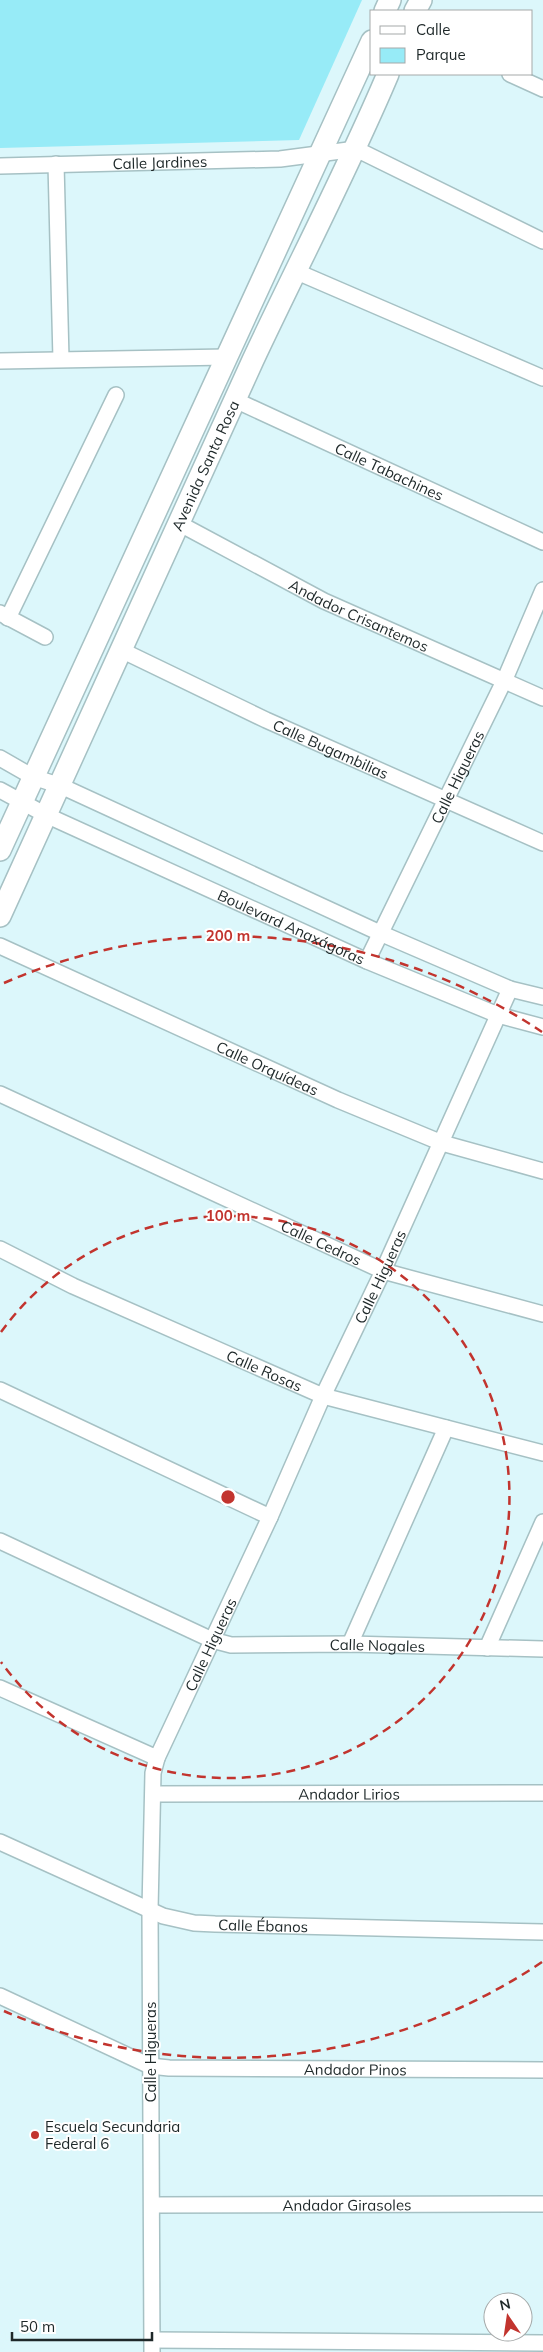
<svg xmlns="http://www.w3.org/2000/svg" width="543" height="2352" viewBox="0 0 543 2352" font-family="Mulish,sans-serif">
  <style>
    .green { fill: #97ebf7 }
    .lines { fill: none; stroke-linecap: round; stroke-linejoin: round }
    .street-casing { stroke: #a6c1c4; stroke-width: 18 }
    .secondary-casing { stroke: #a6c1c4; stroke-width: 24 }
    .street { stroke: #fff; stroke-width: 15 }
    .secondary { stroke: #fff; stroke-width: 21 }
    .ring { fill: none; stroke: #c2342e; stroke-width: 2.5; stroke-dasharray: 9 6 }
    .poi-dot { fill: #c2342e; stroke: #fff; stroke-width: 2 }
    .labels { text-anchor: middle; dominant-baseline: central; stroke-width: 4; stroke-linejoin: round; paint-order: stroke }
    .street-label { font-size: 15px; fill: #1e2829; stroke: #fff }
    .poi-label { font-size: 15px; fill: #1e2829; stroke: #fff; text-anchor: start }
    .centre { fill: #c2342e; stroke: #fff; stroke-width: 2.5 }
    .ring-label { font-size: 15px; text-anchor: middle; font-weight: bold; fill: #c2342e; stroke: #fff; stroke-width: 4; stroke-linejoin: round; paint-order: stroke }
  </style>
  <rect width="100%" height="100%" fill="#dcf7fb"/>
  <path class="green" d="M0,0h362l-63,140 -299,8z"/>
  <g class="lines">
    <g class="street-casing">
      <g id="street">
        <path d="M510,74l33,15"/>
        <path d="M56,164l5,195"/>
        <path id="s1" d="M0,166l280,-7 76,-10 187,92"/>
        <path d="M295,271l248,107"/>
        <path d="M0,361l227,-4"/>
        <path id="s2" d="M235,400l308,142"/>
        <path id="s3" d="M180,524l144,77 219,97"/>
        <path d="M0,613l45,24"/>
        <path d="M8,618l108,-223"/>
        <path id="s4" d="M121,650l145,70 277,123"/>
        <path d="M0,758l33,19 28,9 319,147 130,56 33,8"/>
        <path id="s5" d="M0,790l46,25 321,146 131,54 45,12"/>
        <path id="s6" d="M0,946l338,154 104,43 101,28"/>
        <path id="s7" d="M367,961l138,-282 38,-89"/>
        <path id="s8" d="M0,1094l383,177 160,43"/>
        <path id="s9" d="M0,1249l73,37 250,110 220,57"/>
        <path d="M0,1390l270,127"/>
        <path id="s10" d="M0,1541l212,99 19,5 119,-1 193,5"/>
        <path d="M350,1644l96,-216"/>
        <path d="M487,1648l56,-126"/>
        <path d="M0,1688l157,70"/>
        <path id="s11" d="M154,1794l389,-1"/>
        <path id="s12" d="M0,1842l163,74 31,7 21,1 328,8"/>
        <path id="s13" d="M0,1996l150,70 19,2 374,2"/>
        <path id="s14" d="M152,2205l391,-1"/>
        <path d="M152,2340l391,3"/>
        <path id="s15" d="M152,2352l-2,-442 3,-137 4,-15 113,-241 53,-121 60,-125 127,-282"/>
      </g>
    </g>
    <g class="secondary-casing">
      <g id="secondary">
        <path d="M385,11l5,-11"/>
        <path d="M415,11l6,-11"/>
        <path d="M0,850l372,-809"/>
        <path id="s16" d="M0,916c85,-185 168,-371 253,-556 45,-96 94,-189 135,-286"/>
      </g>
    </g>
    <use href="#street" class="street"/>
    <use href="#secondary" class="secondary"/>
  </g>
  <g class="ring">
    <path d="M1 1332A281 281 0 1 1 1 1662"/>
    <path d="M542 1962A561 561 0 0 1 4 2011M4 983A561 561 0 0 1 542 1032"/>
  </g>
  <circle class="poi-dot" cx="35" cy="2135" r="5"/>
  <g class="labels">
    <g class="street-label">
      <text stroke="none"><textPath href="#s1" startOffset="160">Calle Jardines</textPath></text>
      <text stroke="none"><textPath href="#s16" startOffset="495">Avenida Santa Rosa</textPath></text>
      <text stroke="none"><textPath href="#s2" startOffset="170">Calle Tabachines</textPath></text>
      <text stroke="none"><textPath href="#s3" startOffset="201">Andador Crisantemos</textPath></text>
      <text stroke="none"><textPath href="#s4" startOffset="232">Calle Bugambilias</textPath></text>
      <text stroke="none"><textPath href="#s7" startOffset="205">Calle Higueras</textPath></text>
      <text stroke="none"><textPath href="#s5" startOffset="322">Boulevard Anaxágoras</textPath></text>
      <text stroke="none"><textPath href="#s6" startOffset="294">Calle Orquídeas</textPath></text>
      <text stroke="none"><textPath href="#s8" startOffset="354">Calle Cedros</textPath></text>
      <text stroke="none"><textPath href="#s15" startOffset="1125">Calle Higueras</textPath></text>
      <text stroke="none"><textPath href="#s9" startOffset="291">Calle Rosas</textPath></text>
      <text stroke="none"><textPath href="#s15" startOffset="720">Calle Higueras</textPath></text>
      <text stroke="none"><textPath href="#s10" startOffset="400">Calle Nogales</textPath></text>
      <text stroke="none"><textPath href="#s11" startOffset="195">Andador Lirios</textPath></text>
      <text stroke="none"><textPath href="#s12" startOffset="280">Calle Ébanos</textPath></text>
      <text transform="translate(150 2052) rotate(-90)">Calle Higueras</text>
      <text stroke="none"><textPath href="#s13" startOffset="371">Andador Pinos</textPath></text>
      <text stroke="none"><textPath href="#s14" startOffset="195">Andador Girasoles</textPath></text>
    </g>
    <g class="poi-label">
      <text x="45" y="2126">Escuela Secundaria<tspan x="45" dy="17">Federal 6</tspan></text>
    </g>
  </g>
  <circle cx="228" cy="1497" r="8" class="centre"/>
  <g class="ring-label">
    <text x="228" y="941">200 m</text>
    <text x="228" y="1221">100 m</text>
  </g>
  <rect x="370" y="10" width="162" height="65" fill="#ffffff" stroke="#a5a9a9"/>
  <rect x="380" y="26" width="25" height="8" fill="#ffffff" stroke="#a5a9a9"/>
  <text x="416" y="35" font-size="15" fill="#1e2829">Calle</text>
  <rect x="380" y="48" width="25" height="15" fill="#97ebf7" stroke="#a5a9a9"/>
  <text x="416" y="60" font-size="15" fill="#1e2829">Parque</text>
  <g transform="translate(508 2317) rotate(347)"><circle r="24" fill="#ffffff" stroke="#a5a9a9"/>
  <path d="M0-4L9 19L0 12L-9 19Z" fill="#c2342e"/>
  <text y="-8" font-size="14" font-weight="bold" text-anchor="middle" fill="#1e2829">N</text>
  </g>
  <path d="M12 2332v8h140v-8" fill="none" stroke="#1e2829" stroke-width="2.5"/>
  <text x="20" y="2332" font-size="15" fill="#1e2829" stroke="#ffffff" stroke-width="4" paint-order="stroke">50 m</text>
</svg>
